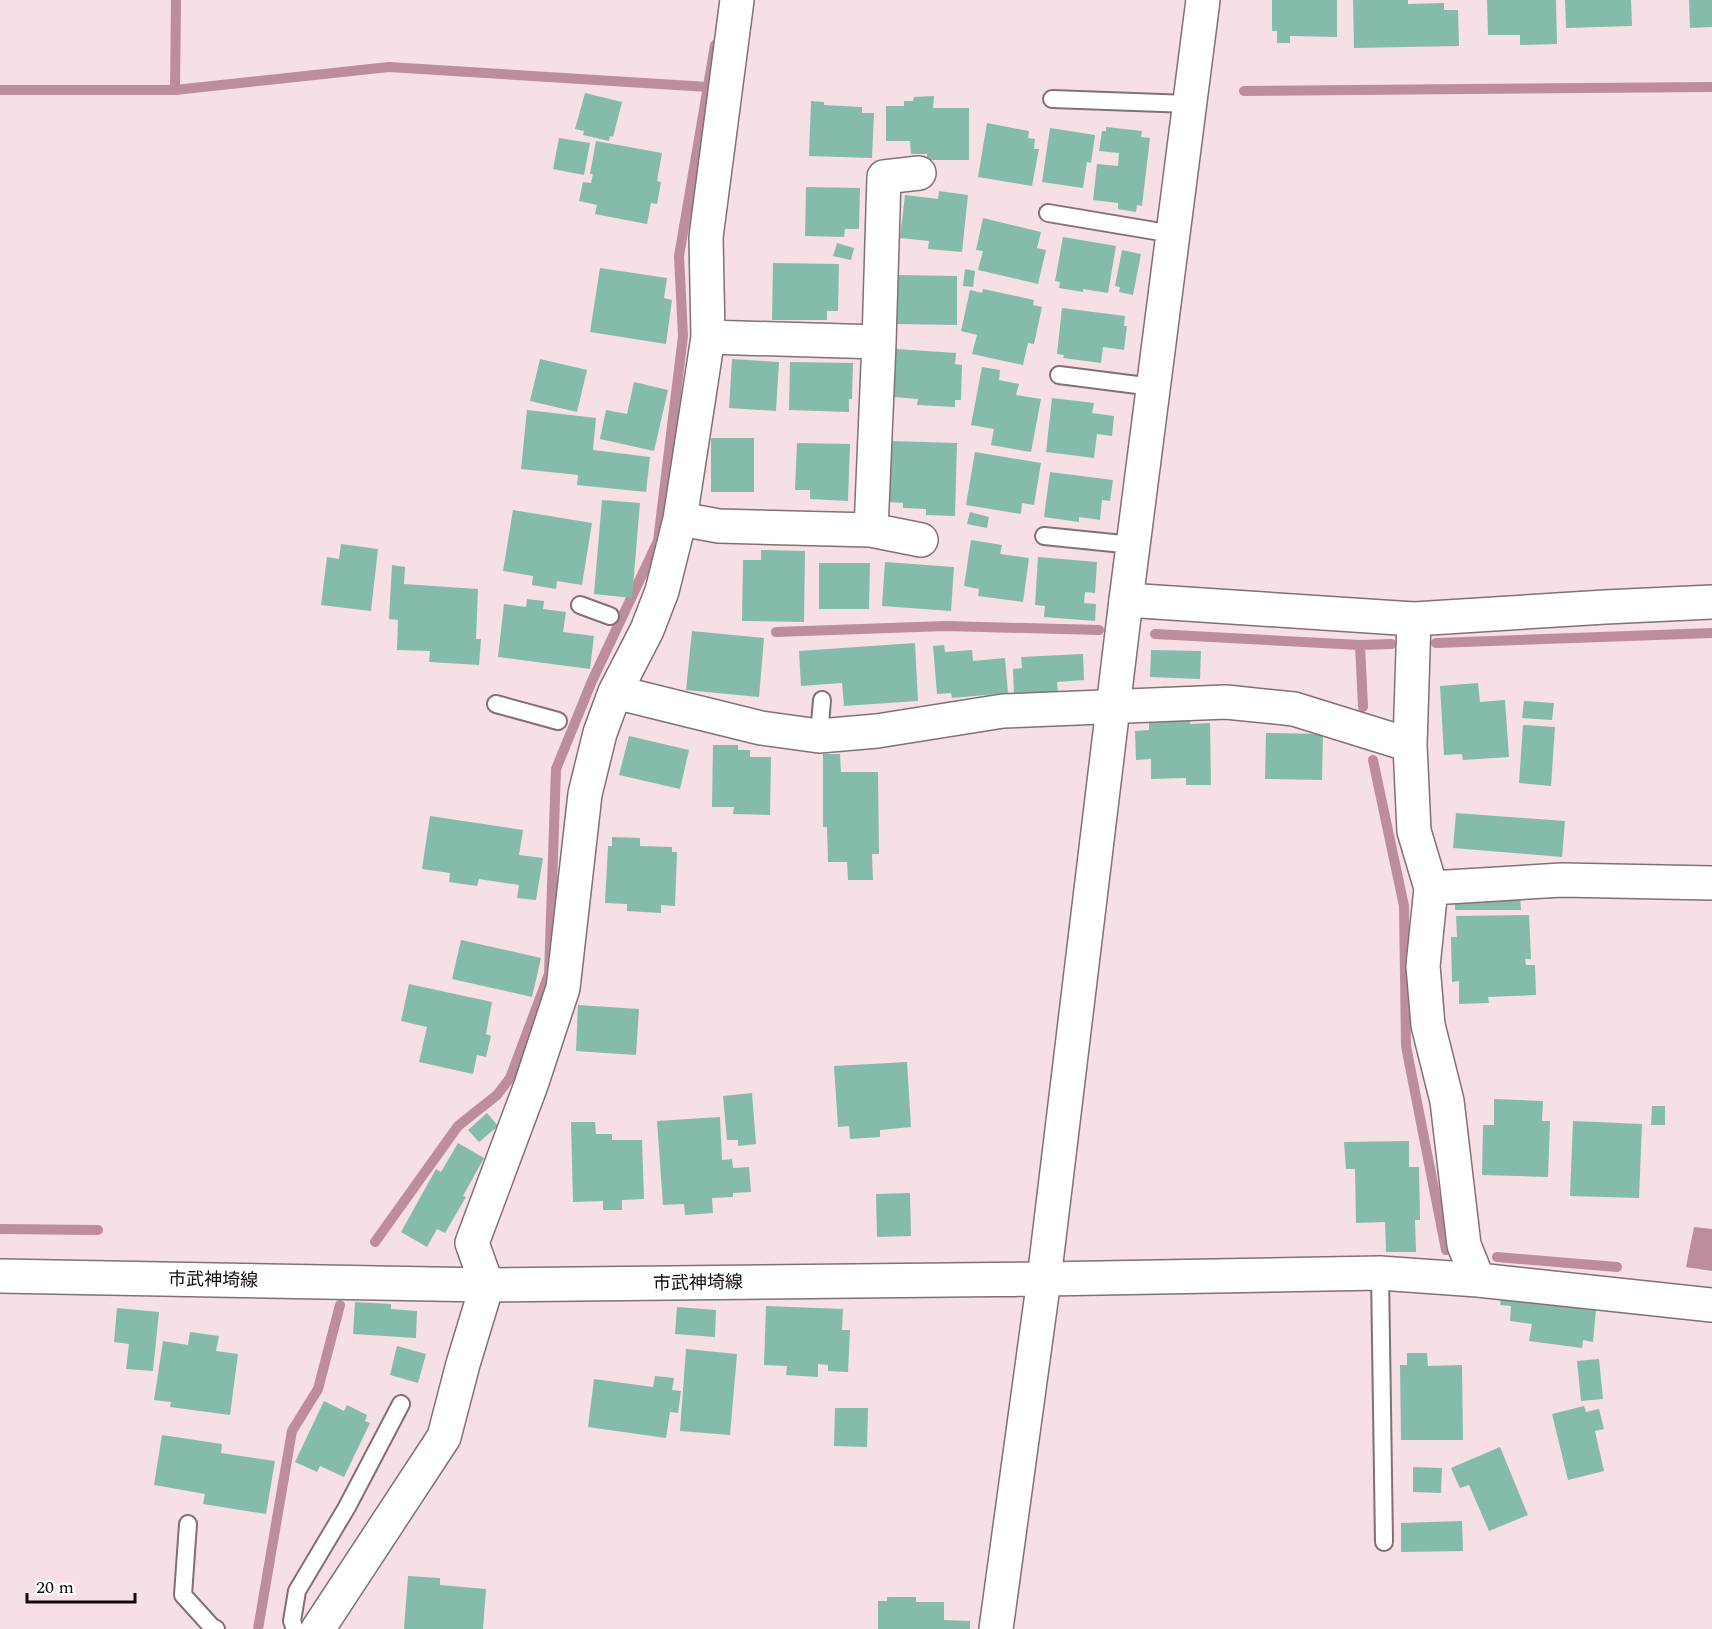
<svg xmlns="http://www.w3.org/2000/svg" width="1712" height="1629" viewBox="0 0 1712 1629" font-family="Spectral,'Noto Sans JP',serif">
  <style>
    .water { fill: #bd8d9c }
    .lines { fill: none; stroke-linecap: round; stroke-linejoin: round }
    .stream { stroke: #bd8d9c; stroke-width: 10 }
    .building { fill: #85bbaa }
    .lane-casing { stroke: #836f75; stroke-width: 20 }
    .street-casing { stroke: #836f75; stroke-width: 36 }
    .secondary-casing { stroke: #836f75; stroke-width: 36 }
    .lane { stroke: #fff; stroke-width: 16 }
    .street { stroke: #fff; stroke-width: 33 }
    .secondary { stroke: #fff; stroke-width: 33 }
    .labels { text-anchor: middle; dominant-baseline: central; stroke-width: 6; stroke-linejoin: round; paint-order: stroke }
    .street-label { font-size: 18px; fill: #11090b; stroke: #fff }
  </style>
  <rect width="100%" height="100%" fill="#f6dfe5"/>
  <path class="water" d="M1694,1227l18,2v42l-26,-4z"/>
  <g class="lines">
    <path class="stream" d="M0,90h175l214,-23 319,20
      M175,90l1,-90
      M1244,91l468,-4
      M776,632l170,-6 153,4
      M1155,634l205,11 3,62
      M1436,643l276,-10
      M1360,645l31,-1
      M1373,760l31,146 2,140 40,204
      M0,1229l98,1
      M375,1242l83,-116 39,-31 13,-17 39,-104 7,-205 36,-88 66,-140 25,-205 -4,-80 36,-211
      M1497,1257l120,10
      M258,1629l34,-198 26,-42 22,-84"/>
  </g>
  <path class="building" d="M1272,0h65v37l-47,-1v7h-13v-12h-5z
    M1353,0h55v4l36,-1v7h14l1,36 -105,2z
    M1487,0h69l1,44 -37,1v-10h-32z
    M1565,0h66l1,26 -66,2z
    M1689,0h23v27l-22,1z
    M585,93l37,9 -9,35 -3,-1 -1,5 -26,-6 1,-4 -9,-2z
    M934,96l-1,12h36v52h-42v-6h-16l-1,-13h-24v-35h18v-5h9l1,-4z
    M811,101l13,1v3l38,2v6h12l-2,45 -63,-2z
    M987,123l42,8 -1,7 7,1 -1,10h5l-7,37 -54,-9z
    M1106,127l36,4 -1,6 9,1 -8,68 -5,-1 -1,7 -18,-3v-6l-25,-3 4,-36 21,2 1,-13 -20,-2 3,-20h4z
    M1050,128l45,7 -4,28 -4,-1 -4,26 -41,-6z
    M559,138l31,5 -6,32 -31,-6z
    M596,141l66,12 -5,28 4,1 -4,22 -6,-1 -4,21 -52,-10 2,-9 -18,-4 4,-19 8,1 2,-9h-3z
    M806,187l54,1 -1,41h-14l-1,8 -39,-1z
    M939,191l29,4 -6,57 -34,-3 1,-8 -29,-3 5,-43 33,4z
    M983,218l58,14 -4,16 9,2 -8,34 -60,-14 5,-19 -7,-1z
    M1063,237l53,9 -8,47 -25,-4v3l-24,-4 1,-6 -5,-1z
    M837,243l17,5 -3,12 -18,-4z
    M1122,250l19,4 -8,41 -14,-3 1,-5 -5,-1z
    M773,263l66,1 -1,47h-11v9h-55z
    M600,268l67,10 -3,20 8,2 -6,44 -76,-12z
    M965,269l10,2 -2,16 -10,-1z
    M898,275l59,1v49l-60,-1z
    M983,289l51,11 -1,5 9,2 -8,37 -6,-1 -5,22 -51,-11 5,-19 -16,-4 9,-41 12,3z
    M1062,308l63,8 -1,10h3l-3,24 -21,-3 -2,16 -38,-5 1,-3 -7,-1z
    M896,349l60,4 -1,11 7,1 -1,35h-6v7l-38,-2 1,-6 -24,-2z
    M540,359l47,11 -10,42 -47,-11z
    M732,359l47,3 -3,49 -47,-3z
    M790,362l63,1 -1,36h-3v13l-60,-2z
    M982,367l18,3 -1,10 20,4 -3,11 25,4 -10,53 -40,-7 3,-16 -23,-4z
    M634,382l34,8 -14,61 -54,-12 6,-29 21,4z
    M1052,398l42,5 -2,10 22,3 -2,20 -15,-2 -3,24 -48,-6z
    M527,410l69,8 -3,32 57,7 -4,35 -69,-7 1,-10 -57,-6z
    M711,438h43v54h-43z
    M890,441l67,2 -2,73 -29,-1v-6l-23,-1v-5l-15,-1z
    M797,443l53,1 -2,57 -38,-2v-9h-15z
    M975,452l66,11 -7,42 -12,-2 -1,11 -55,-9z
    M1050,472l63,8 -3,21 -8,-1 -2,20 -21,-3v5l-35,-5z
    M602,500l38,3 -8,95 -38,-4z
    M513,510l79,13 -10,62 -25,-4 -1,8 -24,-4 1,-9 -30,-5z
    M970,512l19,5 -2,11 -20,-4z
    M971,540l31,5 -2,9 29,4 -6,44 -45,-6 1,-7 -15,-3z
    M341,544l37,5 -7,62 -50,-6 6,-48 12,2z
    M761,550l44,1 -1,71 -62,-1 1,-61h18z
    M1038,557l59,5 -2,31 -10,-1 -1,11 12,1 -1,17 -51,-4 1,-11 -10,-1z
    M885,562l69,5 -3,44 -69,-5z
    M819,563h51l-1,46h-50z
    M392,565l13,2 -1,17 74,5 -2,50h5l-2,26 -50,-3 1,-11 -33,-1 1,-30 -9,-1z
    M527,599l17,2 -1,8 23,3 -3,20 31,4 -4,33 -92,-12 6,-53 22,3z
    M692,631l72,7 -5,59 -73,-7z
    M915,643l3,58 -74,5 -2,-23 -41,3 -2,-35z
    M944,645l1,7 27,-2 1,11 32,-3 3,35 -56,5 -1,-5 -14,1 -4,-48z
    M1151,650l50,1 -1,28 -50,-2z
    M1083,654l1,26 -27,2 1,10 -44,2 -1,-25 9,-1 -1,-11z
    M1478,683l2,19 25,-2 4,57 -46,3 -1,-6 -18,1 -4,-69z
    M1524,701l30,2 -2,17 -30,-2z
    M1190,717v7l20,-1 1,62h-25v-7l-35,1v-20l-15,1 -1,-29 14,-1v-12z
    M1523,725l32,2 -4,59 -32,-3z
    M1266,733l57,1 -1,46 -57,-1z
    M629,736l60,14 -9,39 -61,-14z
    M713,745h25v5h12v7h21l-1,58 -37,-1 1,-7h-22z
    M823,754h17l1,18h37l1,82h-7l1,26h-25l-1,-18h-19l-1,-35h-4z
    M1456,813l109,8 -3,36 -109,-9z
    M430,816l93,14 -4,25 24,3 -7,42 -19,-2 2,-13 -40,-6 -2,7 -28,-4 1,-9 -28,-4z
    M612,837l28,1v8l32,1v5h5l-2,54 -14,-1v8l-34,-2v-7l-22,-1 3,-57h4z
    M1520,894l1,16h-66v-15z
    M1529,915l2,44h-6l1,6h9l1,30 -48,2 1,6 -30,1v-23l-7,1 -1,-45h6l-1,-21z
    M461,940l80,18 -9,39 -80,-18z
    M409,984l83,18 -6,32 5,2 -5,21 -9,-2 -4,19 -54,-12 8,-35 -26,-6z
    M578,1005l61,4 -3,46 -60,-4z
    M907,1062l4,65 -31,3v7l-30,2 -1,-13 -11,1 -4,-61z
    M752,1093l4,51 -18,2v-6h-11l-4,-44z
    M1494,1099l49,2 -1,20h8l-2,56 -66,-2 1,-50h11z
    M1652,1106h13v19h-14z
    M487,1113l11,13 -19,16 -11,-12z
    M720,1117l2,43 10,-1 1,9 16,-1 2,25 -18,1v4l-21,1 1,15 -28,2 -1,-11 -21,1 -6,-84z
    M1573,1121l69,3 -3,74 -69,-2z
    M571,1122h24l1,12h16v6h30l2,59 -22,1v10h-19v-9l-30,1z
    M1409,1141v26h10l1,53h-5l1,32h-30l-1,-30 -29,1 -1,-54h-9l-2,-27z
    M458,1143l26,15 -21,38 3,1 -21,36 -8,-4 -10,18 -26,-15 35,-63 5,3z
    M910,1193l1,43 -34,1 -1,-43z
    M1502,1291l94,18 -3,33 -10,-2 -1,8 -53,-7 3,-17 -22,-3 1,-15 -11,-1z
    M355,1302l36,2v5l26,2 -1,27 -63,-4z
    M766,1306l77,3 -1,21h8l-2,42 -20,-1v-6l-10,-1v13l-32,-2 1,-9 -23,-1z
    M677,1307l39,3 -1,27 -40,-3z
    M117,1308l42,4 -6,59 -27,-2 3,-25 -15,-2z
    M190,1332l29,4 -3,15 22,3 -8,61 -60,-8 1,-5 -17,-2 9,-59 25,4z
    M397,1346l29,8 -8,29 -28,-8z
    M686,1349l51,5 -7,81 -50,-4z
    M1407,1353h20l1,13 34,-1 1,75h-62l-1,-75h7z
    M1599,1359l4,40 -22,2 -4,-40z
    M655,1376l19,2 -2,12 9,1 -3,22 -8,-1 -4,26 -78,-11 6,-48 59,8z
    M324,1401l20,10 3,-6 20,10 -2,6 5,2 -26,54 -24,-11 -3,6 -22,-10z
    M1584,1406l2,6 13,-3 5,20 -9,2 9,40 -36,9 -16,-66z
    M835,1408h33l-1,39 -33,-1z
    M162,1435l60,9 -1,9 54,8 -9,53 -63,-10 2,-10 -51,-9z
    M1500,1447l28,68 -39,16 -20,-46 -9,3 -9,-20z
    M1413,1467l29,1 -1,25 -28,-1z
    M1462,1521l1,30 -62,1v-29z
    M408,1576l32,2v7l46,4 -3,40h-79z
    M887,1597h29v5h28v18l26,1v8h-92v-28h9z"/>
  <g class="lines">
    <g class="lane-casing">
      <path id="lane" d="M1052,99l137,5
        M1048,213l125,21
        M1059,375l94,12
        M1044,536l89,9
        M580,605l30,11
        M496,704l62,17
        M819,736l3,-36
        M1380,1273l4,269
        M188,1524l-5,71 29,32 4,2
        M295,1629l-3,-8 5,-30 50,-84 54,-103"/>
    </g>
    <g class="street-casing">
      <path id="street" d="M708,337l171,5
        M680,519l39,7 152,4 8,-188 5,-165 35,-4
        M871,530l50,10
        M1126,600l288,19 191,-12 107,-5
        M1414,619l-4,126 4,86 17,57 -8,78 5,59 19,76 17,144 14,35
        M615,692l146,36 58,8 58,-5 126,-20 223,-9 68,7 116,36
        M1431,888l131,-8 150,3
        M1044,1279l336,-6 98,7 234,25
        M318,1629l126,-192 19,-73 24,-79 -15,-42 59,-158 32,-97 22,-194 15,-61 15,-41 32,-62 15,-39 18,-72 28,-182 -2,-100 31,-237"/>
    </g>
    <g class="secondary-casing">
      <path id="secondary" d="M0,1276l487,9 557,-6
        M996,1629l48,-350 82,-679 77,-600"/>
    </g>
    <use href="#lane" class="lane"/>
    <use href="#street" class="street"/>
    <use href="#secondary" class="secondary"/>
  </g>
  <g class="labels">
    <g class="street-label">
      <text transform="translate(213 1280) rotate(1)">市武神埼線</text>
      <text transform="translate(698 1283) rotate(-1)">市武神埼線</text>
    </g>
  </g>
  <path d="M27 1593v9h108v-9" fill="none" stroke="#11090b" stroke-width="3"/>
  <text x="36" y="1593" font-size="18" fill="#11090b" stroke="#ffffff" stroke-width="4.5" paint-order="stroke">20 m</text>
</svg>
